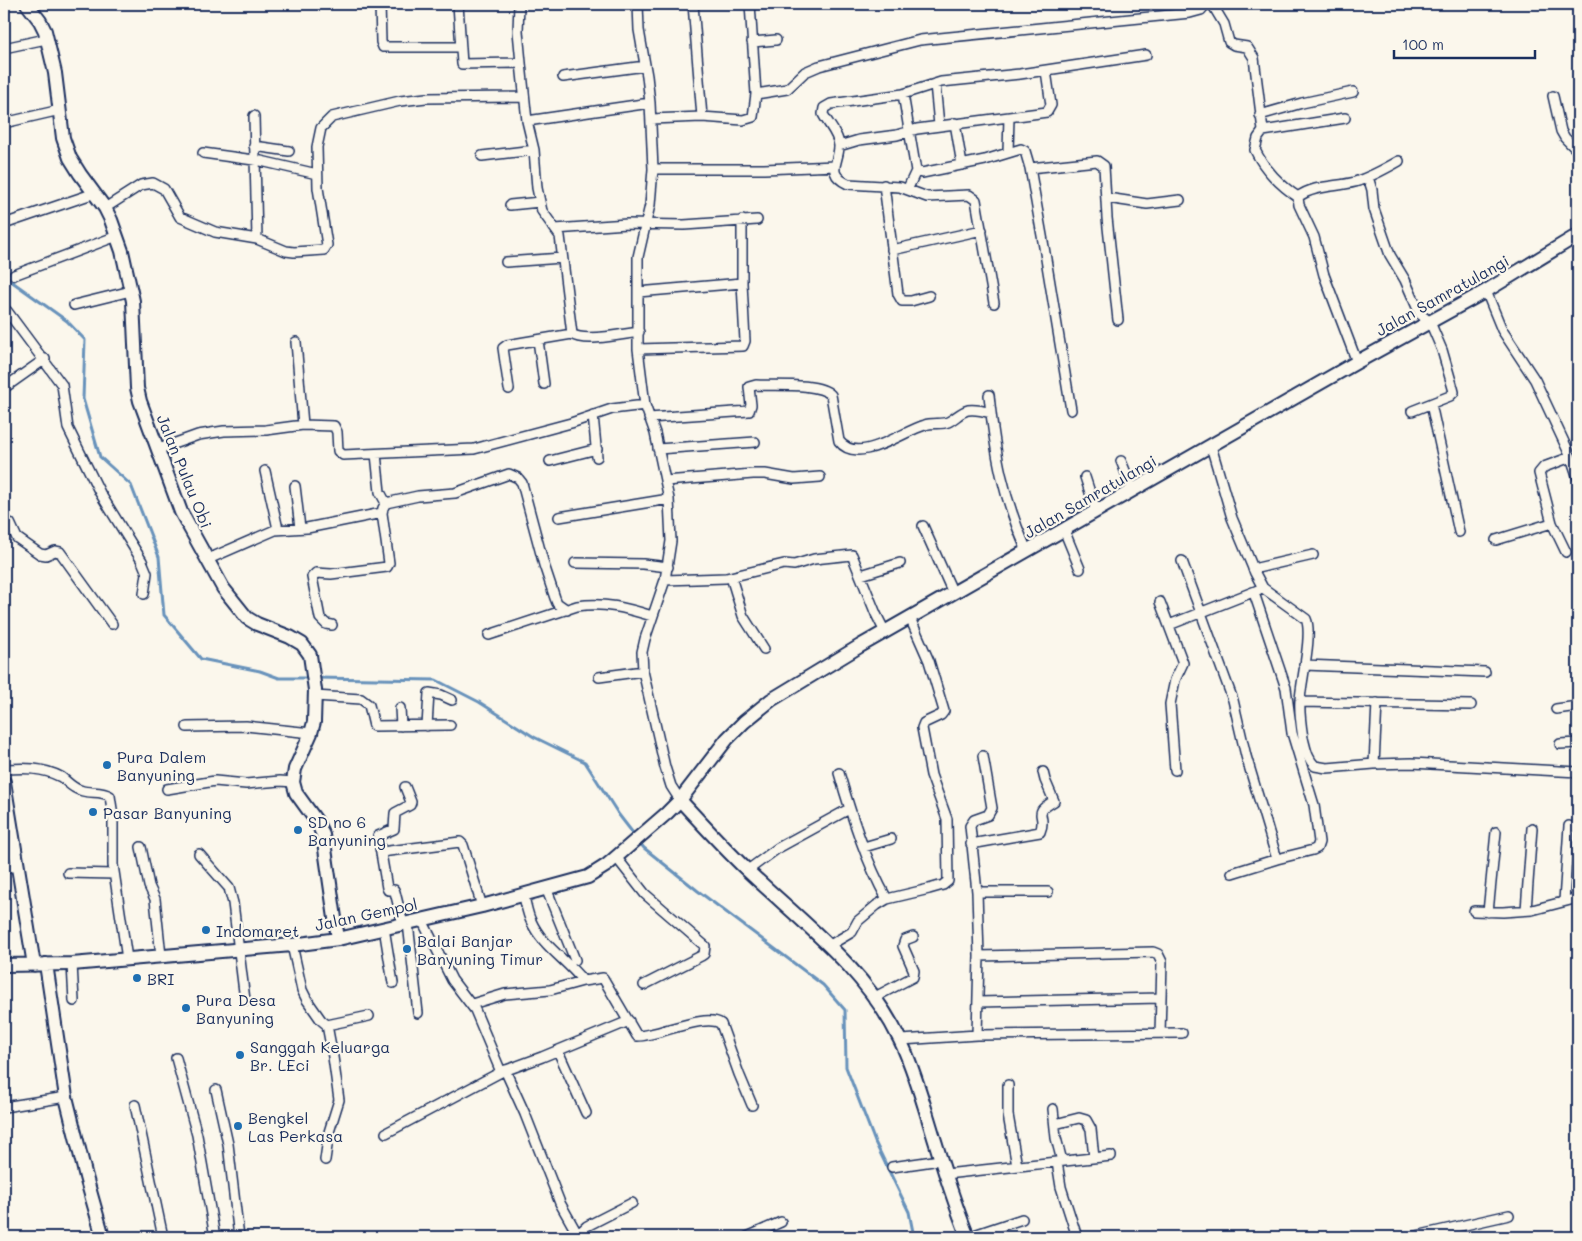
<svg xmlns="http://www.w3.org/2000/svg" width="1582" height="1241" viewBox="0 0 1582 1241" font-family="Mali,sans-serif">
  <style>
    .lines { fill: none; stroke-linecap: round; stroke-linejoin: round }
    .stream { stroke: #6792bb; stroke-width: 3 }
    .street-casing { stroke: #1b2f5e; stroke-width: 12 }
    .secondary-casing { stroke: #1b2f5e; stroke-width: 16 }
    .street { stroke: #fbf7ec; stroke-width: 9 }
    .secondary { stroke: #fbf7ec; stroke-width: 12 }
    .poi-dot { fill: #1f6fb2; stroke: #fbf7ec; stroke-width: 2 }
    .labels { text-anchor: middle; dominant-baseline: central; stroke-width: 4.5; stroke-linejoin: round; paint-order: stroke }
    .street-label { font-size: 16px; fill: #1b2f5e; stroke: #fbf7ec }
    .poi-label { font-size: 16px; fill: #1b2f5e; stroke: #fbf7ec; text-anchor: start }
  </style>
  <rect width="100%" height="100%" fill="#fbf7ec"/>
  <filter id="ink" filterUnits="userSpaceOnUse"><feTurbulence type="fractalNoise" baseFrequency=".02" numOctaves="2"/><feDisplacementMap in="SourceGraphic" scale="10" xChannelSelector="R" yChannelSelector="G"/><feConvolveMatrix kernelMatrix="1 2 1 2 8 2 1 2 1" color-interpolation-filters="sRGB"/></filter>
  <g filter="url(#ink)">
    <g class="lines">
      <path class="stream" d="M4,276l63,45 18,19 -2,59 17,58 31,28 28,72 5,58 37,44 59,12 19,7h31
        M316,678l120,2 43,22 55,35 51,25 34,53 17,22
        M639,842l5,6 54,43 125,94 22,25 1,57 29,75 34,70 5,25"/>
      <g class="street-casing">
        <path id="street" d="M380,4l1,38 2,5h77
          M458,4l4,60 59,-1
          M519,4l-1,27 3,32 6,58 7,29 3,38 5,23 18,25 12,98
          M638,4l1,26 8,46 3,27 3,66 -3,36 -12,52v92l7,56 10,28 14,66 2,42 -6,39 -20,59 -3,13 1,19 22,96 6,19 9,14
          M693,4l9,113
          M1212,4l12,20 5,18 5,3 13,2 7,11 9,73 -5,7 -3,12c9,19 26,36 43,47l1,8 15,32 10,38 33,87
          M752,42l24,-2
          M4,48l42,-9
          M563,77l82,-11
          M935,84l4,41
          M756,94l31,-5 18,-17 14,-6 101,-26 270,-27 11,-3 5,-6
          M903,94l13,77 6,2 63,-13 36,-11 4,2 5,17 14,79 27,163
          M1553,96l8,35 4,7 13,13
          M1260,115l42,-12 51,-11
          M254,116l3,123
          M651,119l51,-2 41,3 10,-3 3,-23 -6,-90
          M527,121l123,-18
          M4,123l56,-13
          M955,123l7,42
          M1263,131l82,-13
          M254,146l35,5
          M839,146l20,-6 38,-5 20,-6 130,-17 4,-7 -5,-34
          M1008,152l1,-35
          M203,153l58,8 56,13
          M482,156l52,-6
          M1030,168l67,-7 7,5 3,52 11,102
          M653,169h111l71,-3
          M1368,177l4,13 2,19 16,46 15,25 15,34 10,8 12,28 11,38 1,4 -4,4 -38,15
          M884,185l14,109 4,7h9l18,-5
          M908,188l8,-17
          M1298,197c16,-12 38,-10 57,-15 16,-5 30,-13 44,-21
          M1107,198l40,6 33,-4
          M510,205l30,-3
          M105,208l36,-23 12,-2 11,6 16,28 35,15 42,7 29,12 8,1 30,-2 3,-5 -9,-57 -1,-41 4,-19 11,-11 68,-16 26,-3 98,-1
          M4,224l91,-31
          M555,229l72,-5 57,1 73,-5
          M892,250l90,-20
          M506,262l56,-4
          M14,275l103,-39
          M1486,291l16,39 33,50 36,77 7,21
          M638,292l104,-9
          M994,303l-18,-103 -7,-5 -42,2 -27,-10 -52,-3c-23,-11 -9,-21 -9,-38 0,-11 -11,-22 -16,-32l1,-6 7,-4 72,-10 38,-12 79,-8 126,-19
          M74,305l57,-14
          M7,311l55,74 6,43 32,65 42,68 5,12 -3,21
          M538,340l6,44
          M296,342l7,83
          M638,349l105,-3 2,-5 -3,-58v-63
          M4,388l41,-29
          M509,389l-6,-41 4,-3 65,-11c11,9 52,0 67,-2
          M989,395c6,59 14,102 38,156
          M1431,404l28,128
          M593,415l4,42
          M649,418l100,-7 2,-6 -2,-18 7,-2c17,1 63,-3 75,10l8,46c19,25 64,-10 86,-16 7,-3 16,0 23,-3 7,-3 12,-10 20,-12 7,-1 16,1 23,3
          M1211,446l21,72 23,55 8,15 43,31c7,15 -5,62 -6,81 -1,13 1,25 3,38 3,11 4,20 12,28l12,2 47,-4 38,-1 166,9
          M159,449l39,-14 26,-4 42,-1 37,-5 31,1 3,6 1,19 5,4 131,-6 97,-26 41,-14 33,-4
          M658,449l97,-7
          M376,454l4,38 6,11
          M550,461l47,-12
          M1121,461l12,29
          M265,471l13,58
          M1085,477l11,34
          M665,481l88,-7h12l29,5 26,-2
          M295,486l5,42
          M559,517l110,-18
          M4,520l6,3 7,15 23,16 6,1 9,-4 5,1 52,72
          M923,526l30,67
          M1064,530l16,39
          M1496,540l56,-17
          M1566,552l-14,-29 -13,-50 5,-6 27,-10
          M206,560l69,-30 32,-2 75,-15
          M1182,561l51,139 13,56 31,103
          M575,563l68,1 25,3
          M1253,569l60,-14
          M861,575l39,-12
          M731,577l12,39 21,33
          M665,580l61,-2 58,-14 10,1 20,-6 38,-4 24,59 9,18
          M1160,602l23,61 -8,17 -5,24 5,66
          M332,625l-6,-1 -6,-6 -8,-41 4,-4 15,1 56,-7 2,-4 -7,-50 1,-5 3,-5 32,-7 37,-3 54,-19 9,4 4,5 22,82 11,33 2,5 10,7
          M1169,625l89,-35
          M489,635l88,-29c28,-4 49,2 75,10
          M1304,665l181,7
          M599,677l44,-6
          M315,696l46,3 8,6 5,21 76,-1
          M1300,702l171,3
          M400,708l1,18
          M1556,709l22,-3
          M427,726l2,-33 12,2 11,5
          M187,727l59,-1 65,7
          M1560,744l18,-1
          M1374,764l3,-61
          M4,769c20,-1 38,-2 57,8 6,4 11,11 19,13 10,4 21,0 30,6l3,20v49l14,94
          M839,773c12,41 27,89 48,126
          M167,789l48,-8 31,3 34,-3 13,1
          M971,844l69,-12c8,-18 -10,-17 14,-31l-9,-21 -2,-8
          M141,847l8,39 6,13 6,57
          M864,847l27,-8
          M381,852l79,-10 3,3 19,61
          M199,854l30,34 4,15 12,97
          M616,857l29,37 60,52 -1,8 -3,2 -57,29
          M4,868l14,-2
          M748,870l30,-22 71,-39
          M68,873l46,1
          M1232,873l45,-14 36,-9 4,-2 2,-6 -5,-37 -22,-72 -6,-45 -32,-95
          M546,888l29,72
          M977,892h71
          M523,894c3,9 4,19 8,27 11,25 36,39 52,60
          M1564,901l5,-75
          M1526,910l6,-82
          M1474,911l29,1 29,-2 46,-12
          M1488,912l8,-80
          M422,920l30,60 23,30 26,62
          M408,923l10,90
          M403,924l-8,-32 -1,-2h-6l-1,-2 -9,-52 16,-7 1,-16 15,-8 1,-3 -6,-15
          M384,928l9,55
          M292,945l10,45 5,10 14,20 6,5 6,32 6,43 -10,32 -4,28
          M830,945l22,-13 6,-11 19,-16 10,-6 42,-10 14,-4 5,-4 -1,-62 -16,-44 -9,-47 2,-5 17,-8 3,-4 -15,-50 -19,-43
          M979,956l174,-4 5,2 4,8 -2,71
          M72,964l2,37
          M875,997l38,-20 1,-6 -11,-25 2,-6 8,-3
          M979,1002l182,-4
          M472,1004l33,-10 45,-4 33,-9 20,-3 34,58c19,1 69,-24 84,-12l18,50 13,31
          M327,1025l42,-9
          M977,1035l2,-79 -2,-64 -7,-66 4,-6 14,-5 4,-7 -9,-52
          M901,1040l76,-5 205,-2
          M558,1051l28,62
          M176,1058l21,77 18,102
          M505,1070l20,44 35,89 19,34
          M1008,1085v30l9,51
          M216,1090l12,54 11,93
          M135,1105l28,132
          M4,1107l62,-10
          M1053,1109l3,29 6,23
          M1055,1124l24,-6 7,2 5,9 3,29
          M386,1133l115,-61 41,-15 87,-36
          M1057,1162l4,25 16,50
          M892,1167l48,-7
          M946,1174l165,-18
          M577,1235l10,-9 45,-23
          M747,1237l34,-15
          M968,1237l54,-18
          M1412,1237l97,-22"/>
      </g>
      <g class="secondary-casing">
        <path id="secondary" d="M27,4l13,17 5,10 10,42 8,65 7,20 10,16 25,34 6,12 11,31 11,50 4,87 3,13 41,111 42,76 24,30 10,6 33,13 12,7 8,11 5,35 -1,32 -3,11 -16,36 -2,13 3,11 21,29 6,13 15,104
          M4,782l30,183
          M680,800c22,24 45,49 68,71 56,53 118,98 152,169 12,24 20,52 28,78 12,40 24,80 40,119
          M46,964l20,133 20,80 17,60
          M4,965l68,-1 220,-19 46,-6 144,-33 106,-29 19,-12 60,-52 13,-13 47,-61 17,-17 27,-22 89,-54 497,-284 129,-71 92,-56"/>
      </g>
      <use href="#street" class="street"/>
      <use href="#secondary" class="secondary"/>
    </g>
  </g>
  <g class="poi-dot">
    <circle cx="107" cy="765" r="5"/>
    <circle cx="93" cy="812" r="5"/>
    <circle cx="298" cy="830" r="5"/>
    <circle cx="206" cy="930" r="5"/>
    <circle cx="407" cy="949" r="5"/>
    <circle cx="137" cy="978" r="5"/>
    <circle cx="186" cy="1008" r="5"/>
    <circle cx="240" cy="1055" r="5"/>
    <circle cx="238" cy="1126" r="5"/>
  </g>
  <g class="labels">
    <g class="street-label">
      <text transform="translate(1442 295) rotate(-29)">Jalan Samratulangi</text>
      <text transform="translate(185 471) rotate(68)">Jalan Pulau Obi</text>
      <text transform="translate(1090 496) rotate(-30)">Jalan Samratulangi</text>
      <text transform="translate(366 914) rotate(-12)">Jalan Gempol</text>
    </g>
    <g class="poi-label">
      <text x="117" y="756">Pura Dalem<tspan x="117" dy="18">Banyuning</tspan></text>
      <text x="103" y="812">Pasar Banyuning</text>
      <text x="308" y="821">SD no 6<tspan x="308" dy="18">Banyuning</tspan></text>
      <text x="216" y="930">Indomaret</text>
      <text x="417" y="940">Balai Banjar<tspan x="417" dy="18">Banyuning Timur</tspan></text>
      <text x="147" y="978">BRI</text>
      <text x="196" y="999">Pura Desa<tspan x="196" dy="18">Banyuning</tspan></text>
      <text x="250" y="1046">Sanggah Keluarga<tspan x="250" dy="18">Br. LEci</tspan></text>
      <text x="248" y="1117">Bengkel<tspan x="248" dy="18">Las Perkasa</tspan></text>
    </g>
  </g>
  <rect width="1582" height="1241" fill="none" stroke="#fbf7ec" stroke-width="20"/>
  <rect x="10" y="10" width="1562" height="1221" fill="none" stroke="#1b2f5e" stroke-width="2" filter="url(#ink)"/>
  <path d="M1394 50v8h141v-8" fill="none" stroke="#1b2f5e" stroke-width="2.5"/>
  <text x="1402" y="50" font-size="15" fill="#1b2f5e" stroke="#fbf7ec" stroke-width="4" paint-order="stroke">100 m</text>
</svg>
